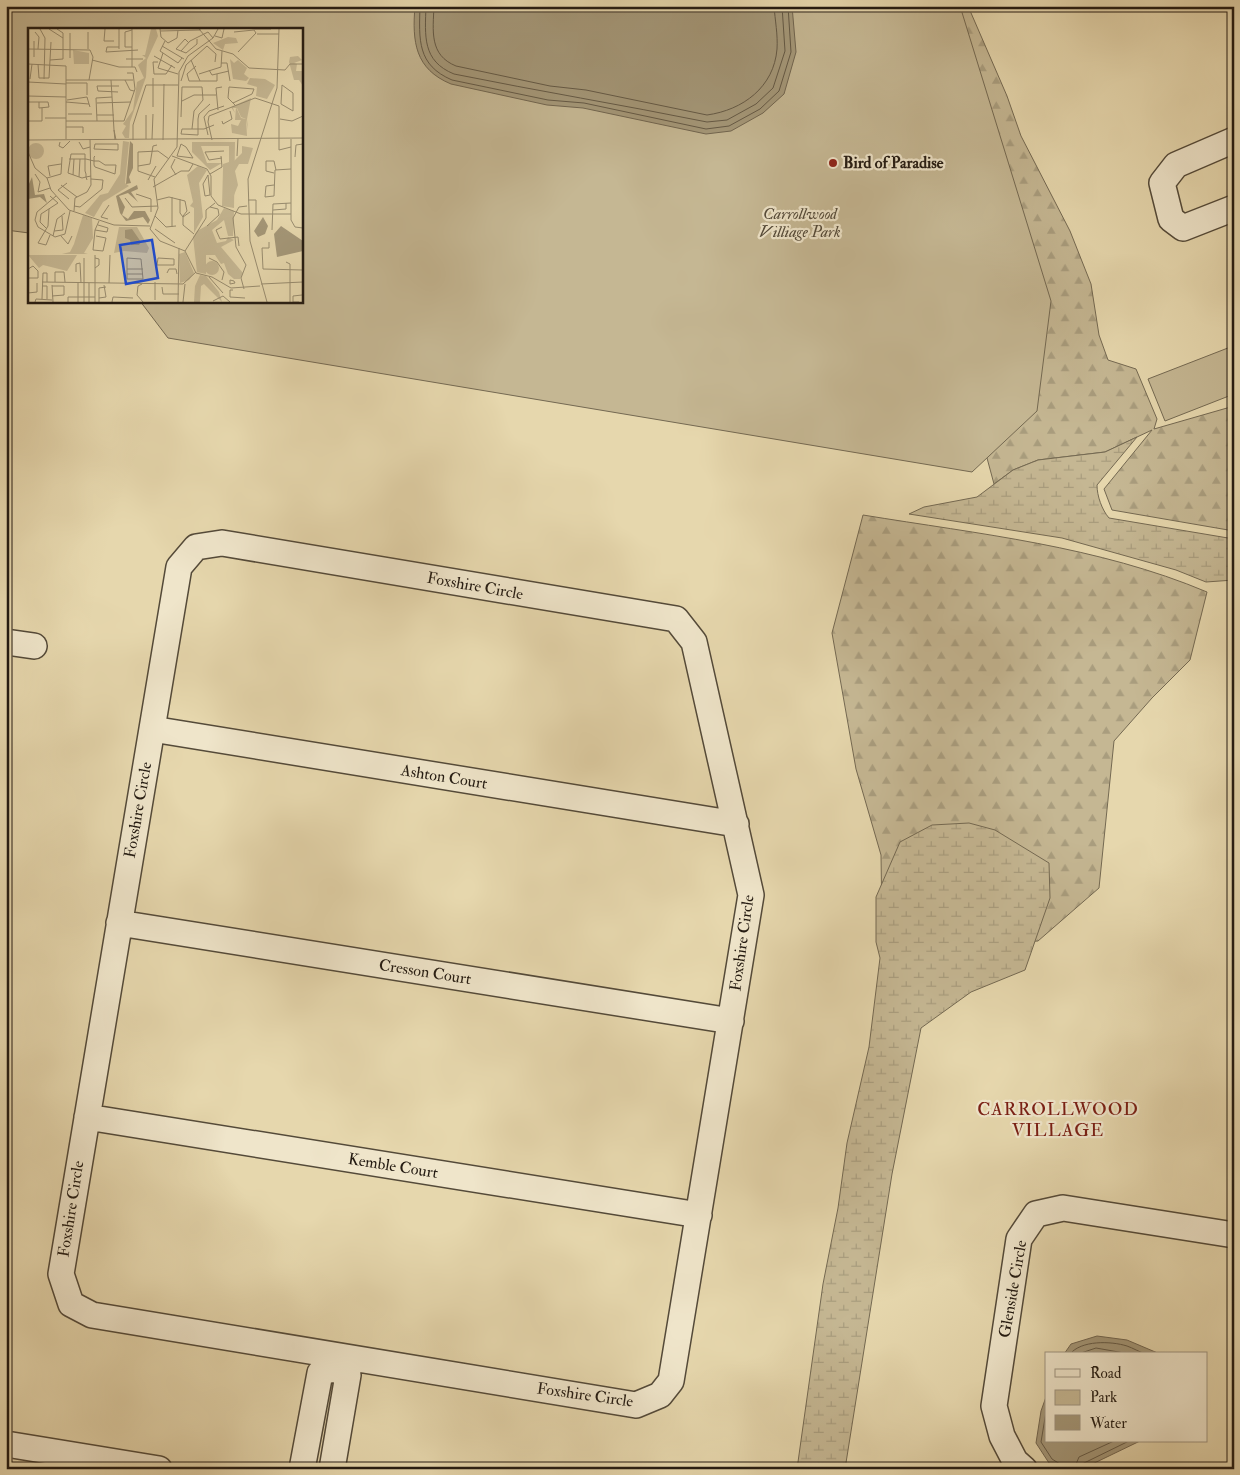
<svg xmlns="http://www.w3.org/2000/svg" width="1240" height="1475" viewBox="0 0 1240 1475" font-family="'IM FELL Double Pica',serif">
  <style>
    .forest { fill: url(#forest-firs); stroke: #746952 }
    .wetland { fill: url(#wetland-marsh); stroke: #746952 }
    .park { fill: #c5b793; stroke: #746952 }
    .water { fill: #a49778; stroke: #71654f }
    .lines { fill: none; stroke-linecap: round; stroke-linejoin: round }
    .shore { stroke: #645945; stroke-width: 1 }
    .minor-casing { stroke: #544a39; stroke-width: 28 }
    .minor { stroke: #efe5ca; stroke-width: 25 }
    .poi-dot { fill: #8f2418; stroke: #efe5ca; stroke-width: 2 }
    .labels { text-anchor: middle; dominant-baseline: central; stroke-width: 4.5; stroke-linejoin: round; paint-order: stroke }
    .poi-label { font-size: 16px; font-weight: bold; fill: #241b12; stroke: #efe5ca; text-anchor: start }
    .park-label { font-size: 16px; font-style: italic; fill: #544a39; stroke: #efe5ca }
    .street-label { font-size: 16px; fill: #241b12; stroke: #efe5ca }
    .neighbourhood-label { font-size: 18px; letter-spacing: 1px; fill: #7a1f14; stroke: #efe5ca }
    .inset-road { fill: none; stroke: #988c6f; stroke-width: 1 }
    .view { fill: #1d4ed8; fill-opacity: 0.15; stroke: #1d4ed8; stroke-width: 2.5 }
    .inset-edge { fill: none; stroke: #241b12; stroke-width: 2.5 }
  </style>
  <defs>
    <pattern id="forest-firs" width="22" height="20" patternUnits="userSpaceOnUse" patternTransform="scale(1.25)"><rect width="22" height="20" fill="#c5b793"/><path d="M5 1l3.5 6h-7zM16 11l3.5 6h-7z" fill="#a99d7e"/></pattern>
    <pattern id="wetland-marsh" width="20" height="14" patternUnits="userSpaceOnUse" patternTransform="scale(1.25)"><rect width="20" height="14" fill="#c5b793"/><path d="M1 5h8M5 5V1M11 12h8M15 12V8" fill="none" stroke="#a99d7e"/></pattern>
  </defs>
  <rect width="100%" height="100%" fill="#e6d7ad"/>
  <filter id="stains"><feTurbulence type="fractalNoise" baseFrequency=".004" numOctaves="4"/><feColorMatrix values="0 0 0 0 .2 0 0 0 0 .09 0 0 0 0 .02 0 0 0 .5 -.17"/></filter>
  <radialGradient id="worn" r=".72"><stop offset=".6" stop-color="#630" stop-opacity="0"/><stop offset="1" stop-color="#630" stop-opacity=".3"/></radialGradient>
  <path class="forest" d="M921,6h47l39,90 14,40 49,95 21,53 8,51 9,25 28,9 21,50 -3,10 80,-23v125l-122,-21 -8,-21 48,-59 -47,22 -67,8 -25,10 -19,14 -7,-26z
    M863,515c116,19 235,31 344,77l-17,68 -38,38 -38,43 -15,147 -61,53 -81,5 -75,-20 -1,-71 -25,-86 -24,-136z"/>
  <path class="wetland" d="M1137,437l-40,48c0,11 5,25 12,33l125,21v41l-28,2 -30,-12 -114,-32 -153,-24 15,-7 53,-10 36,-27 25,-10 67,-8z
    M969,823l26,7 54,33 1,35 -25,72 -54,22 -50,36 -29,146 -47,295h-48l26,-185 15,-76 9,-65 22,-96 11,-89 -4,-16v-45l24,-55 32,-17z"/>
  <path class="park" d="M6,6h954l91,295 -14,110 -65,61 -804,-134 -28,-37h161v-272h-272v204l-23,-3z
    M1233,346l1,48 -69,27 -17,-42z"/>
  <path class="water" d="M415,6h377l4,46 -12,42 -21,19 -32,18 -25,3 -123,-26 -36,-3 -96,-21c-36,-15 -39,-42 -36,-78z
    M1097,1336l30,4 33,14h-96l7,-10z
    M1046,1397v44h94l-58,28h-22l-11,-6 -13,-20 5,-32z"/>
  <g class="lines">
    <path class="shore" d="M420,6c-1,34 -3,59 32,74l96,20 36,3 122,26 23,-3 31,-17 19,-18 12,-39 -3,-46
      M426,6c-1,30 -4,55 28,68 84,17 169,31 253,48l20,-2 29,-16 17,-16 12,-37 -3,-45
      M434,6c-1,25 -5,49 22,60l94,20 36,4 121,25c36,-5 67,-28 70,-66 1,-14 -2,-29 -3,-43
      M1070,1354c11,-14 41,-13 57,-8 6,2 12,6 19,8
      M1078,1354l18,-6 34,6
      M1046,1412l-5,30 11,17 8,5 1,5
      M1074,1469l5,-12 35,-16
      M1081,1469l1,-5 47,-23"/>
    <g class="minor-casing">
      <path id="minor" d="M1234,140l-58,25 -14,18 9,36 12,9 51,-20
        M222,543l454,76 18,23 57,253 -80,486 -11,14 -24,10 -544,-90 -21,-11 -10,-30 118,-707 17,-20z
        M6,642l28,4
        M152,729l584,95
        M119,923l612,98
        M87,1117l612,98
        M6,1444l153,25
        M302,1469l18,-96c11,-5 17,-4 28,2l-16,94
        M1024,1469l-9,-8 -13,-25 -8,-30 25,-167 17,-25 27,-6 171,27"/>
    </g>
    <use href="#minor" class="minor"/>
  </g>
  <circle class="poi-dot" cx="833" cy="163" r="5"/>
  <g class="labels">
    <g class="poi-label">
      <text x="843" y="163">Bird of Paradise</text>
    </g>
    <g class="park-label">
      <text x="800" y="214">Carrollwood<tspan x="800" dy="18">Villiage Park</tspan></text>
    </g>
    <g class="street-label">
      <text transform="translate(475 586) rotate(10)">Foxshire Circle</text>
      <text transform="translate(444 777) rotate(9)">Ashton Court</text>
      <text transform="translate(138 810) rotate(-80)">Foxshire Circle</text>
      <text transform="translate(742 943) rotate(-82)">Foxshire Circle</text>
      <text transform="translate(425 972) rotate(9)">Cresson Court</text>
      <text transform="translate(393 1166) rotate(9)">Kemble Court</text>
      <text transform="translate(71 1209) rotate(-81)">Foxshire Circle</text>
      <text transform="translate(1013 1289) rotate(-80)">Glenside Circle</text>
      <text transform="translate(585 1395) rotate(8)">Foxshire Circle</text>
    </g>
    <g class="neighbourhood-label">
      <text x="1058" y="1109">CARROLLWOOD<tspan x="1058" dy="21">VILLAGE</tspan></text>
    </g>
  </g>
  <g transform="translate(28 28)">
    <rect width="275" height="275" fill="#e6d7ad"/>
    <path d="M164,114h43l-1,66 -12,-2 1,-37v-5l6,-2v-16h-28l6,17h15l-12,7 -18,-18zM170,138l9,4 -8,13 4,34 -9,16v-25l-4,-2 3,-4 -6,-27zM196,180l10,3 -1,25h-5l-4,-16 -12,10 5,13 9,-2 2,-4 6,3 -13,7 22,26 -3,6h-6l-6,-5 -4,-11 -3,1 -6,-9h-9v19l-9,-2 -4,-35 4,-6 20,-11zM172,247l6,1 13,16 3,10 -18,-18 -3,2 -1,16h-6l1,-16z" fill="#c5b793"/>
    <path d="M123,1h5l2,7 -11,24 -1,17 -16,45 -1,16h-4l-3,-5 4,-7 -3,-2 10,-14 4,-28 7,-4 -6,-13 8,-7 -4,-3h3zM200,9l8,1 2,5 -13,1 -2,6 -10,-7zM222,50l15,1 10,6 -8,14 -11,-3 1,-9 -10,-3zM208,79l5,11 5,1 1,17 -15,-3 -1,-9 7,2 3,-6h-6zM95,113l6,1 -4,41 4,3 -26,16 -9,15 -9,-4 15,-18 8,-2 12,-19zM0 123a8 8 0 1 1 16 0a8 8 0 1 1-16 0ZM214,118l11,2 -5,16h-9l-4,7 3,14 -5,13v-36l9,-9zM55,187l9,3 1,20 -9,15 4,1h-26l8,-2 4,-8zM0,227h49l-10,16 -24,-6 -4,3zM177 240a7 7 0 1 1 14 0a7 7 0 1 1-14 0Z" fill="#c5b793"/>
    <path d="M270,28l4,4 -8,3 3,1 -1,7h7v15l-4,-6h-5l-5,-18 1,-5zM223,70l-4,21 1,11 -2,-11 -5,-2 -4,-9h-4l2,5 -4,-6z" fill="#c5b793"/>
    <path d="M45,22l16,3v11h-15zM202,31l4,4 4,-3 9,8 -3,6 5,4 -3,3 -13,-2zM91,199h18l12,21 -2,5 -23,-2 -10,2zM157,224l9,21 -5,7 -9,3 -1,-29z" fill="#c5b793"/>
    <path d="M102,113l3,3v24l-4,9 2,6 -5,1zM4,149l3,18 9,-1 3,9 -7,-6 -12,2v-13zM109,157l1,4 -7,3 7,10 -10,-9 -9,3 6,11 -3,8 6,4 6,-8h11l5,9 -2,4 -5,-7 -17,4 -6,-8 -4,-17zM235,189l5,9 -3,8 -7,3 -4,-6zM253,198l22,15v10l-26,6 -3,-23zM104,201l9,13 -2,3h-8l-1,-5 -5,-2v-8z" fill="#a49778"/>
    <path class="inset-road" d="M12,1l5,9 -1,41M21,1l14,9M77,1l-1,12h10M91,1v20M132,1l1,8 7,6 9,-5 1,-8M171,1l17,20 17,5 16,14 36,2 5,-6h13M190,1l-5,9 -25,18 -9,16 -2,75 -23,32 4,29 -8,21 10,12 25,10 11,22 16,4 19,11 29,-2M226,1h17M132,3l41,-1M7,4l4,5 -1,12M206,4l20,-2 2,3 -18,19M229,6h22M187,8l7,2 2,-9M137,13l-5,10 18,12 4,-5M134,18l22,13M91,19h-12l-1,5 32,-2M104,19h-7v-15l7,-2M0,21l62,1 3,7 -4,23M60,21v-17M148,21l10,4 11,-9v-5M148,21l9,-10 4,4M153,23l9,-10 18,-9 5,6M135,25l-5,15 20,6M126,28l21,12M6,29v-16M42,30v-25M98,31h17M22,32l13,-1v-26l-6,-4M64,32l27,7h16l2,5M163,32l9,21M130,34h-5l1,12h12l6,-9M193,35h6l3,18M0,36l38,2v73M10,36l1,14h10l2,-36M168,38l-9,8 2,7h28v-7M104,39v-38M181,42l3,5 17,-4M171,46l22,-7 1,-16M2,51l2,-15M38,52h67M83,52l3,50M97,52l5,10 4,1M153,53l5,-16 21,-19 9,8 -1,8M0,54l38,2M38,55h21v12M254,57l11,8v18l-12,-7zM90,64l-20,-1 -1,-5h22M0,68l38,1M39,72l20,-3 2,7M154,73l12,-6h22M0,74h20l1,5 -10,1v-6M38,74l23,2 1,3M69,75l34,-1M205,75l19,-9 2,-5 -25,-2 -1,11 7,7M182,76l-11,10 -1,5v16l-17,-1 1,-5h22l10,-4M125,79v-29M190,82l-2,-22 6,-1M40,86h24M69,87h17M153,89l1,-30h20l1,13 -9,11 -2,18M17,90h21M252,91l12,2 11,-5M0,93h14v-13M38,93h58l11,-32 -2,-16h-6M69,93l-1,-23 16,-1M194,93l1,3 9,-5 -2,-8M38,99h17v6M180,107l-4,-18 5,-6 15,-5M118,111v-24M124,111l1,-25M263,111v81l4,7 8,1M0,112l275,-2M87,112l-1,-10 2,10M105,112v-15l13,-40h32M135,112l1,-56M184,112l-4,-18 1,-6 46,-18 24,8v44l12,-3M32,114l-1,4 4,2 7,-7M51,114l4,7 7,-2M90,116v6l-24,-1 1,-5zM153,116l5,3 7,11 -16,-2zM0,124l7,16 12,10 4,12 18,20 45,15 36,1M144,128l35,13 4,7v20l7,9 23,9h50M209,128l1,-18M267,129l1,-12 7,-1M194,130l-13,2 -4,-8 19,-1M41,131h17l8,2h5l6,4h11l-1,9 -20,-7 -1,-2v-8l1,-1M147,131l-4,8 5,8M110,138l12,-2 3,-18 4,-1M246,145l-8,-2v-10h8l2,9M7,146l5,8 -2,10 12,-4M182,146l12,-7 -1,-11M45,147l1,-16M180,147l2,20 -5,1 -2,-12zM22,148l-2,-10 13,-2M51,149l1,-18M127,149l-17,-6v-19l20,-1 11,8M19,150l14,-4 1,-17M59,152l-1,-3v-3l-1,-3v-17h-14l-3,19 14,5 4,-1 5,-1M120,152l8,-14M39,155l-9,7 11,9M33,157l16,12M246,157l-8,1 -1,11 9,-1 1,-26 16,-1M125,159l28,-16h8l4,-7M108,166l15,5v13M28,168l-19,16 -2,8 3,7 17,10 10,-3 5,-23M97,170l7,9 26,-1M152,171v14l3,4 7,-5M129,172l12,-3 16,4 2,10 -4,5v9l11,9M220,172h8v14M46,178l6,1 22,-18 1,-9 -12,-1M21,181l-1,17 -10,17 8,2 4,-10M245,182l13,-1v-6M46,183l1,-13 12,-6 4,-7 -1,-46M127,188l11,11 10,-1M80,191l-7,-2 8,-12M179,198l12,-11 -1,-6 -8,-2M144,199v-30M194,199l-6,3 4,9 18,-2 1,9M18,200l-6,-6 1,-8 17,-11 -8,-7M127,201l20,14M67,202l12,2 1,-4 -10,-3M244,202l1,-26 18,-1M26,203l9,-1 -1,-14M25,208l4,-17 8,-6M33,208l7,8 4,-8M68,208l10,2 -3,13 -10,-1 2,-20 4,-9M241,214v6h-7l1,21 40,1M157,223l21,-33v-8l9,-7M99,230l14,1 2,20h-16zM130,230l16,1v6h-17zM181,230l8,4 7,10 -2,8M258,234l4,2v38M67,240l4,-3v-6l-4,-1M0,241l5,-3 5,5v7h-10M99,241h16M48,244v-8l4,-1 1,20M139,245l2,-4h7l1,5M99,246h16M181,249l14,16M202,252l4,1 1,2 -5,1zM14,254l141,2 13,-12M27,254v-10h9l1,10M127,254v18M81,255l1,-28M114,256l-4,2 -1,9 6,7M233,256l42,-2M24,257l1,17M14,258h5v13M134,259l1,7h16M216,261l-3,-11 5,-13 -10,-18 -3,-29 6,-11 8,-1M205,262h-3v7l15,1M0,265l9,-1v-9M24,268l12,-1v-9h-12M71,270l7,-1 -2,-12M14,271l1,-26h4v9M185,273l10,-5 7,6M7,274l1,-3 16,1M40,274v-5h27M50,274v-19M56,274v-44M61,274v-19M67,274v-47M71,274v-14l7,-1M84,274l1,-5 20,1M150,274l1,-54M155,274l2,-18M239,274l-17,-61 -2,-62 29,-91 2,-59M271,274h-6v-6l9,-1"/>
    <path class="view" d="M124,212l6,38 -32,6 -6,-39z"/>
    <rect width="275" height="275" class="inset-edge"/>
  </g>
  <rect width="1240" height="1475" fill="none" stroke="#e6d7ad" stroke-width="25"/>
  <rect x="8" y="8" width="1225" height="1460" fill="none" stroke="#241b12" stroke-width="2.5"/>
  <rect x="12" y="12" width="1215" height="1450" fill="none" stroke="#241b12"/>
  <rect x="1045" y="1352" width="162" height="90" fill="#efe5ca" stroke="#9e9480"/>
  <rect x="1055" y="1369" width="25" height="8" fill="#efe5ca" stroke="#9e9480"/>
  <text x="1090" y="1378" font-size="15" fill="#241b12">Road</text>
  <rect x="1055" y="1390" width="25" height="15" fill="#c5b793" stroke="#9e9480"/>
  <text x="1090" y="1402" font-size="15" fill="#241b12">Park</text>
  <rect x="1055" y="1415" width="25" height="15" fill="#a49778" stroke="#9e9480"/>
  <text x="1090" y="1428" font-size="15" fill="#241b12">Water</text>
  <rect width="100%" height="100%" filter="url(#stains)"/>
  <rect width="100%" height="100%" fill="url(#worn)"/>
</svg>
